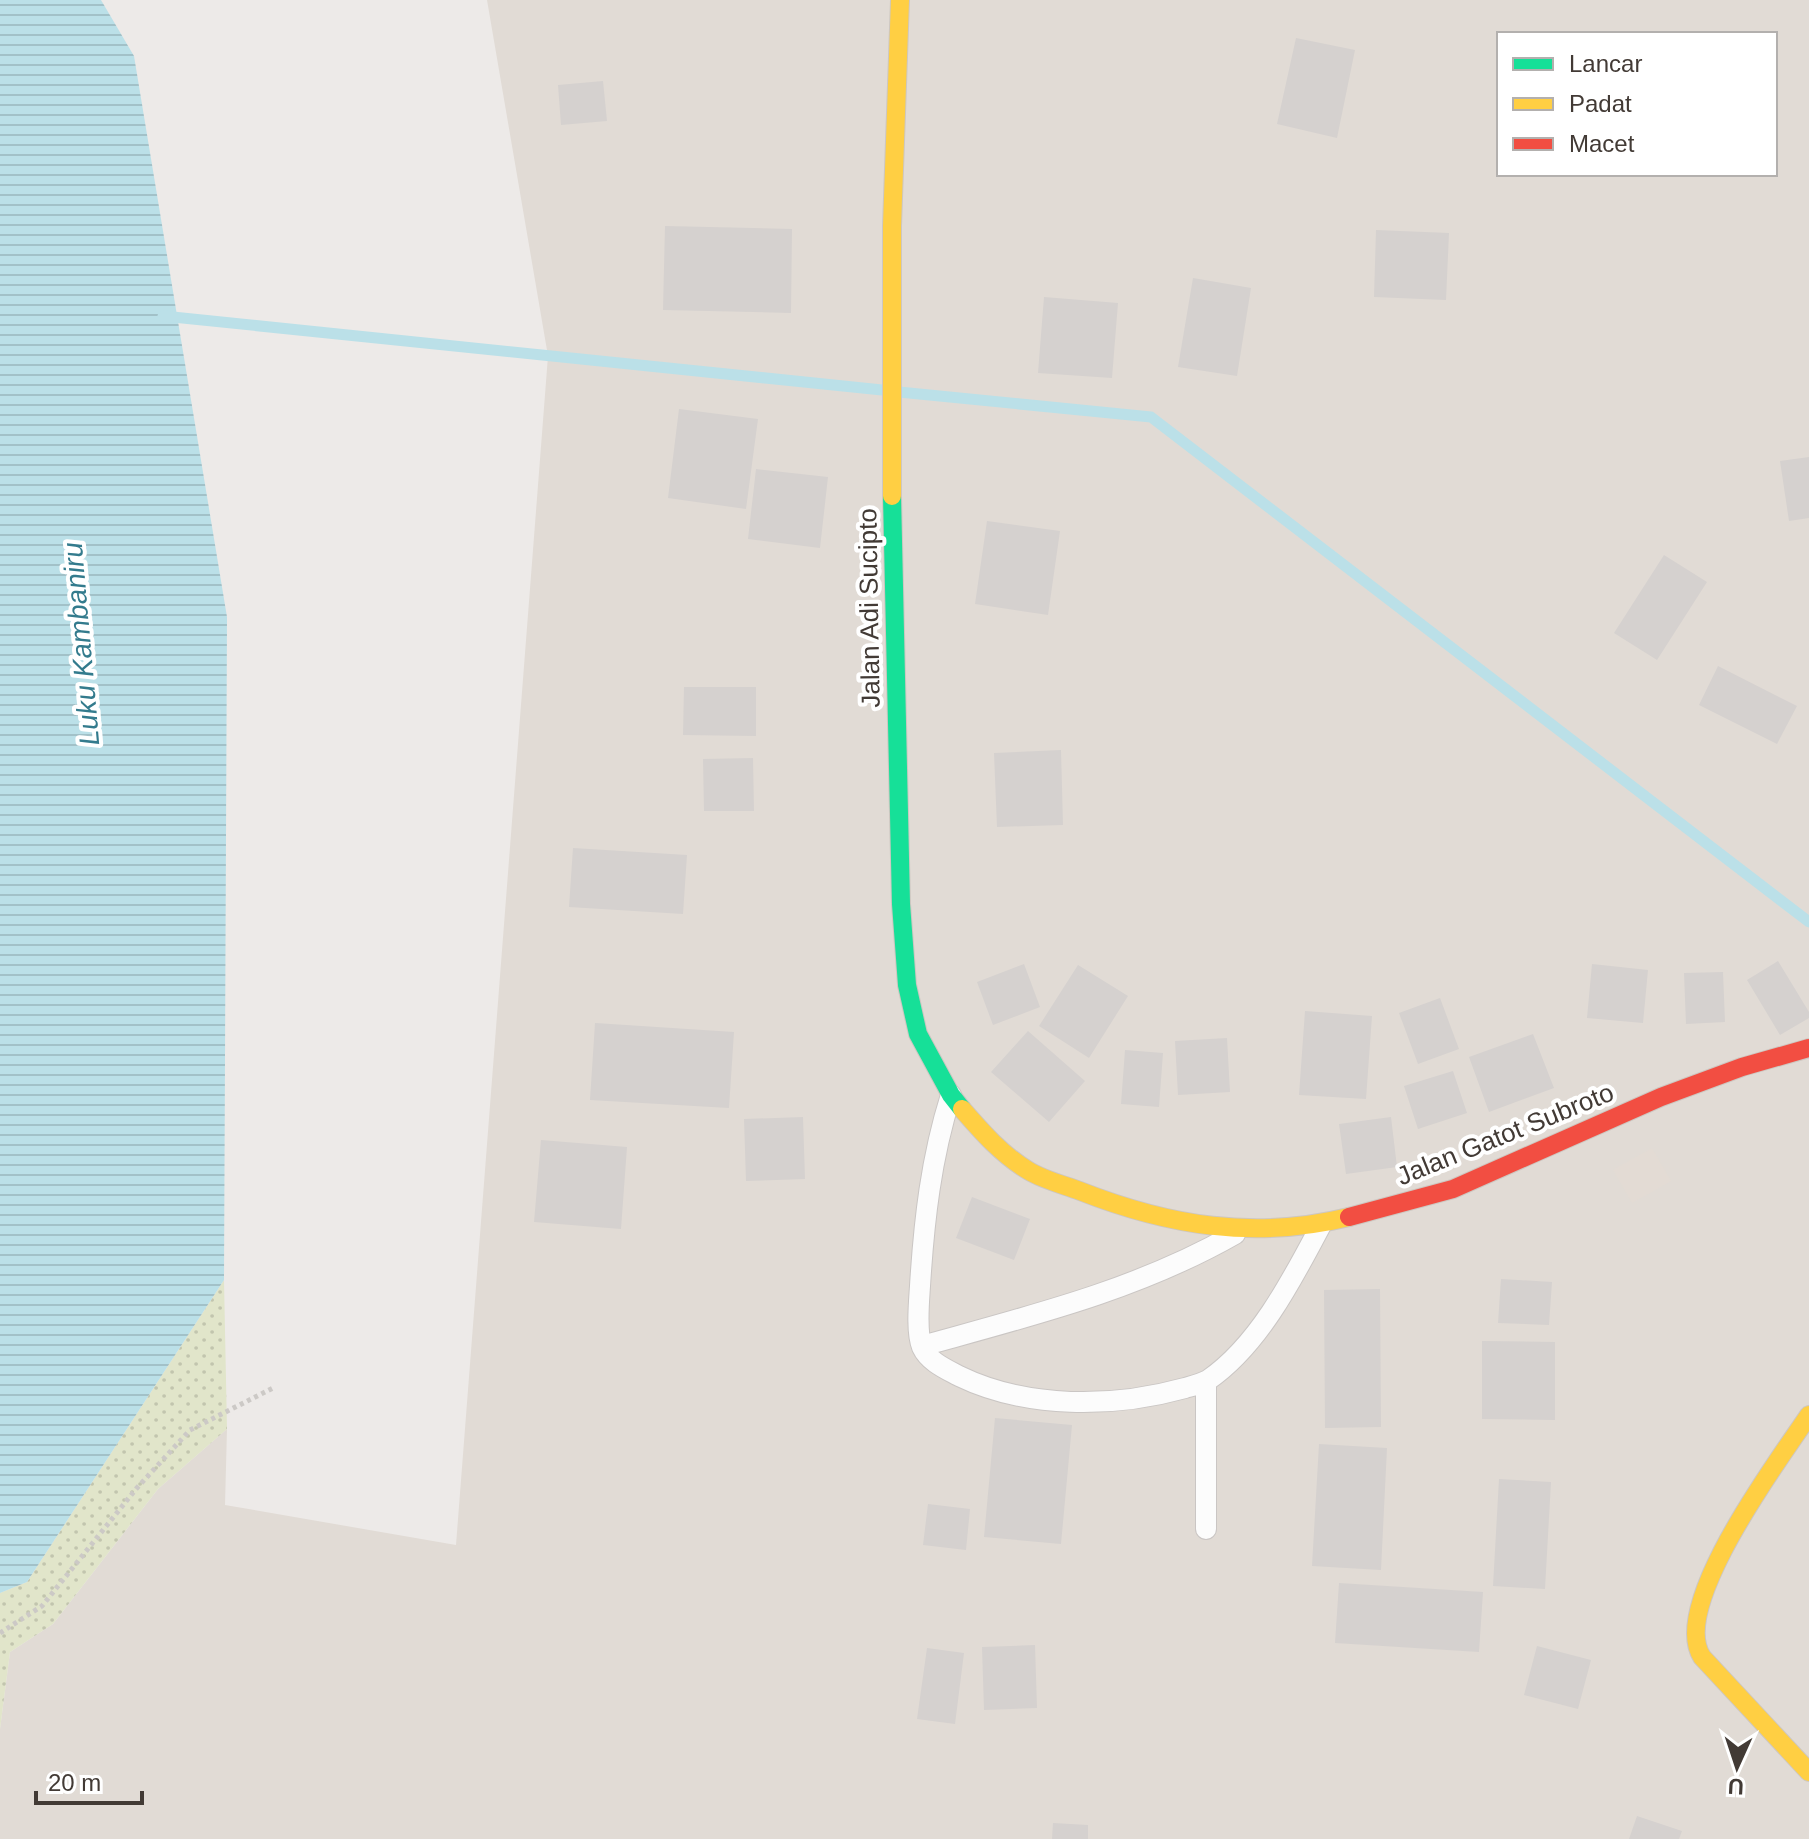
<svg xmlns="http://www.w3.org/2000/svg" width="1809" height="1839" viewBox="0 0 1809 1839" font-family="Helvetica,sans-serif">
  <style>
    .residential { fill: #e1dbd5; fill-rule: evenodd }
    .education { fill: #e3dbd4 }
    .green { fill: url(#green-dots) }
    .water { fill: url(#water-rules) }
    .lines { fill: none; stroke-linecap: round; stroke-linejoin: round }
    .stream { stroke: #bbe0e8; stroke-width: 11 }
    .building { fill: #d5d1cf }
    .lane-casing { stroke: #cac6c4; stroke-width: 22 }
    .fast-casing { stroke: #cdc7c1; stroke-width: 20 }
    .slow-casing { stroke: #cdc7c1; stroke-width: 20 }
    .jam-casing { stroke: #cdc7c1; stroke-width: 20 }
    .path { stroke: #ccc9c6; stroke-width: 5; stroke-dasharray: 4 4; stroke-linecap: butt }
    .lane { stroke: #fcfcfc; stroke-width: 20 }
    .fast { stroke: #16e098; stroke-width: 18 }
    .slow { stroke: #ffcf43; stroke-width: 18 }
    .jam { stroke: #f24e42; stroke-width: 18 }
    .labels { text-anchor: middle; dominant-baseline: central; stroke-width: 8; stroke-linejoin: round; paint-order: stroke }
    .street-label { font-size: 26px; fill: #423a35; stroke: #fff }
    .water-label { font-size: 28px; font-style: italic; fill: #337b8d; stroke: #fff }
  </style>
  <defs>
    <pattern id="green-dots" width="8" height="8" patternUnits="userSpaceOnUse" patternTransform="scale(2)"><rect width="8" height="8" fill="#e1e5ca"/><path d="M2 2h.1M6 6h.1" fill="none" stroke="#c2c5ae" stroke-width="1.8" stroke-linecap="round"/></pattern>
    <pattern id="water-rules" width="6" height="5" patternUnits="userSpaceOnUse" patternTransform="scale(2)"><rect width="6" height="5" fill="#bbe0e8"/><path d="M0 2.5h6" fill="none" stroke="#a2c1c8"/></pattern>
  </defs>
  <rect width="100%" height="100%" fill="#edeae8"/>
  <path class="residential" d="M487,0h1322v1839h-1809v-110l10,-77 43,-28 105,-135 69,-60 -2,76 231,40 92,-1189zM1499,34h276v140h-276z"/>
  <path class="education" d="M1652,1148l19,33 -39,22 -19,-33z"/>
  <path class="green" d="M224,1280l3,149 -69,60 -105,135 -43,28 -10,77v-136l27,-11z"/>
  <path class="water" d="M0,0h101l33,56 93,561 -3,663 -197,302 -27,11z"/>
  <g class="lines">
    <path class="stream" d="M163,316l719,74
      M899,392l252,25 658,505"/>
  </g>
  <path class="building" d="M1296,38l59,12 -18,88 -60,-14z
    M603,81l4,40 -46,4 -3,-40z
    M665,226l127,3 -1,84 -128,-3z
    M1376,230l73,3 -3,67 -72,-3z
    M1193,278l58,10 -14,88 -59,-9z
    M1044,297l74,6 -6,75 -74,-5z
    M679,409l79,10 -12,90 -78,-11z
    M1809,457v61l-20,3 -9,-60z
    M756,469l72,8 -8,71 -72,-9z
    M987,521l73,10 -12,84 -73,-11z
    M1664,555l43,27 -50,78 -43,-27z
    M1718,666l79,40 -20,38 -78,-39z
    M684,687h72v49l-73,-1z
    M1061,750l2,75 -66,2 -3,-74z
    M753,758l1,53h-50l-1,-52z
    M573,848l114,7 -4,59 -114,-7z
    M1778,961l31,51v6l-29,17 -33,-55z
    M1024,964l16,43 -47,18 -16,-43z
    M1592,964l56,6 -5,53 -56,-5z
    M1078,965l50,31 -39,62 -50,-32z
    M1723,972l2,50 -39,2 -2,-51z
    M1440,998l19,51 -41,15 -19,-51z
    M1305,1011l67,5 -6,83 -67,-4z
    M595,1023l139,9 -5,76 -139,-8z
    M1028,1031l57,50 -36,41 -58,-50z
    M1533,1034l21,54 -65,24 -20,-55z
    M1227,1038l3,54 -52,3 -3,-54z
    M1125,1050l38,3 -4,54 -38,-3z
    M1453,1071l14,42 -49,16 -14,-43z
    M803,1117l2,62 -59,2 -2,-62z
    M1391,1117l6,50 -51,7 -7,-50z
    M541,1140l86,7 -6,82 -87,-7z
    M972,1197l58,22 -16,41 -58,-22z
    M1501,1279l51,3 -3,43 -51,-2z
    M1380,1289l1,138 -56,1 -1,-138z
    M1482,1341l73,1v78l-73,-1z
    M995,1418l77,7 -11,119 -77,-7z
    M1319,1444l68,4 -6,122 -69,-4z
    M1499,1479l52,3 -6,107 -52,-3z
    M928,1504l42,5 -4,41 -43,-5z
    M1339,1583l144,9 -4,60 -144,-9z
    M1035,1645l2,63 -53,2 -2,-63z
    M1537,1646l54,14 -13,49 -54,-14z
    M927,1648l37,5 -9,71 -38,-5z
    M1637,1816l45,15 -3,8h-50z
    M1053,1823l35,2v14h-36z"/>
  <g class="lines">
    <g class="lane-casing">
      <path id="lane" d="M951,1095c-20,63 -27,126 -31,191 -1,16 -4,46 2,61 7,15 24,22 37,29 68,33 154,32 226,12 7,-2 16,-4 23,-8 51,-35 85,-102 113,-155
        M922,1346c108,-30 215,-56 313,-112
        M1206,1382v147"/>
    </g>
    <g class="fast-casing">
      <path id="fast" d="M892,496l9,408 6,81 11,49 33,61 11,14"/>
    </g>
    <g class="slow-casing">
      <path id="slow" d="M892,496v-270l8,-226
        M962,1109c20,23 40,46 67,62 15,9 35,14 51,20 89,35 175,49 269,26
        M1809,1415c-30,45 -140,191 -107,242l107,115"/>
    </g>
    <g class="jam-casing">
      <path id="jam" d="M1349,1217l104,-28 208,-92 81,-30 67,-19"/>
    </g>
    <path class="path" d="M0,1633l42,-27 94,-117 54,-59 85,-43"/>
    <use href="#lane" class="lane"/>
    <use href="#fast" class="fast"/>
    <use href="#slow" class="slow"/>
    <use href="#jam" class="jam"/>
  </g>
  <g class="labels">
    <g class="street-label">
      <text transform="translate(869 608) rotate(-91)">Jalan Adi Sucipto</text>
      <text transform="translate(1505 1134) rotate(-22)">Jalan Gatot Subroto</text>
    </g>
    <g class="water-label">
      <text transform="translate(81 644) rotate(-95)">Luku Kambaniru</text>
    </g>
  </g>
  <rect x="1497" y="32" width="280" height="144" fill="#ffffff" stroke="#b3b0ae" stroke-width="2"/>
  <rect x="1513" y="58" width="40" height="12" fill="#16e098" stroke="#b3b0ae" stroke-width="2"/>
  <text x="1569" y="72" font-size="24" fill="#423a35">Lancar</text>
  <rect x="1513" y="98" width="40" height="12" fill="#ffcf43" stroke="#b3b0ae" stroke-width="2"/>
  <text x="1569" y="112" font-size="24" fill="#423a35">Padat</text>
  <rect x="1513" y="138" width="40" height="12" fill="#f24e42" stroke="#b3b0ae" stroke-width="2"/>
  <text x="1569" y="152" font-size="24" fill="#423a35">Macet</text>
  <g transform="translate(1737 1767) rotate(183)" stroke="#ffffff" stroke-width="6" paint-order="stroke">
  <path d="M0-6L14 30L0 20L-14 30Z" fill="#423a35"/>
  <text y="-12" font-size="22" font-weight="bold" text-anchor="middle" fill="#423a35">U</text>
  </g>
  <path d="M36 1791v12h106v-12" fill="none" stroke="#423a35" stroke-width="4"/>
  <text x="48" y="1791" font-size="24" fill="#423a35" stroke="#ffffff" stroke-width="6" paint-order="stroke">20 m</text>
</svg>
